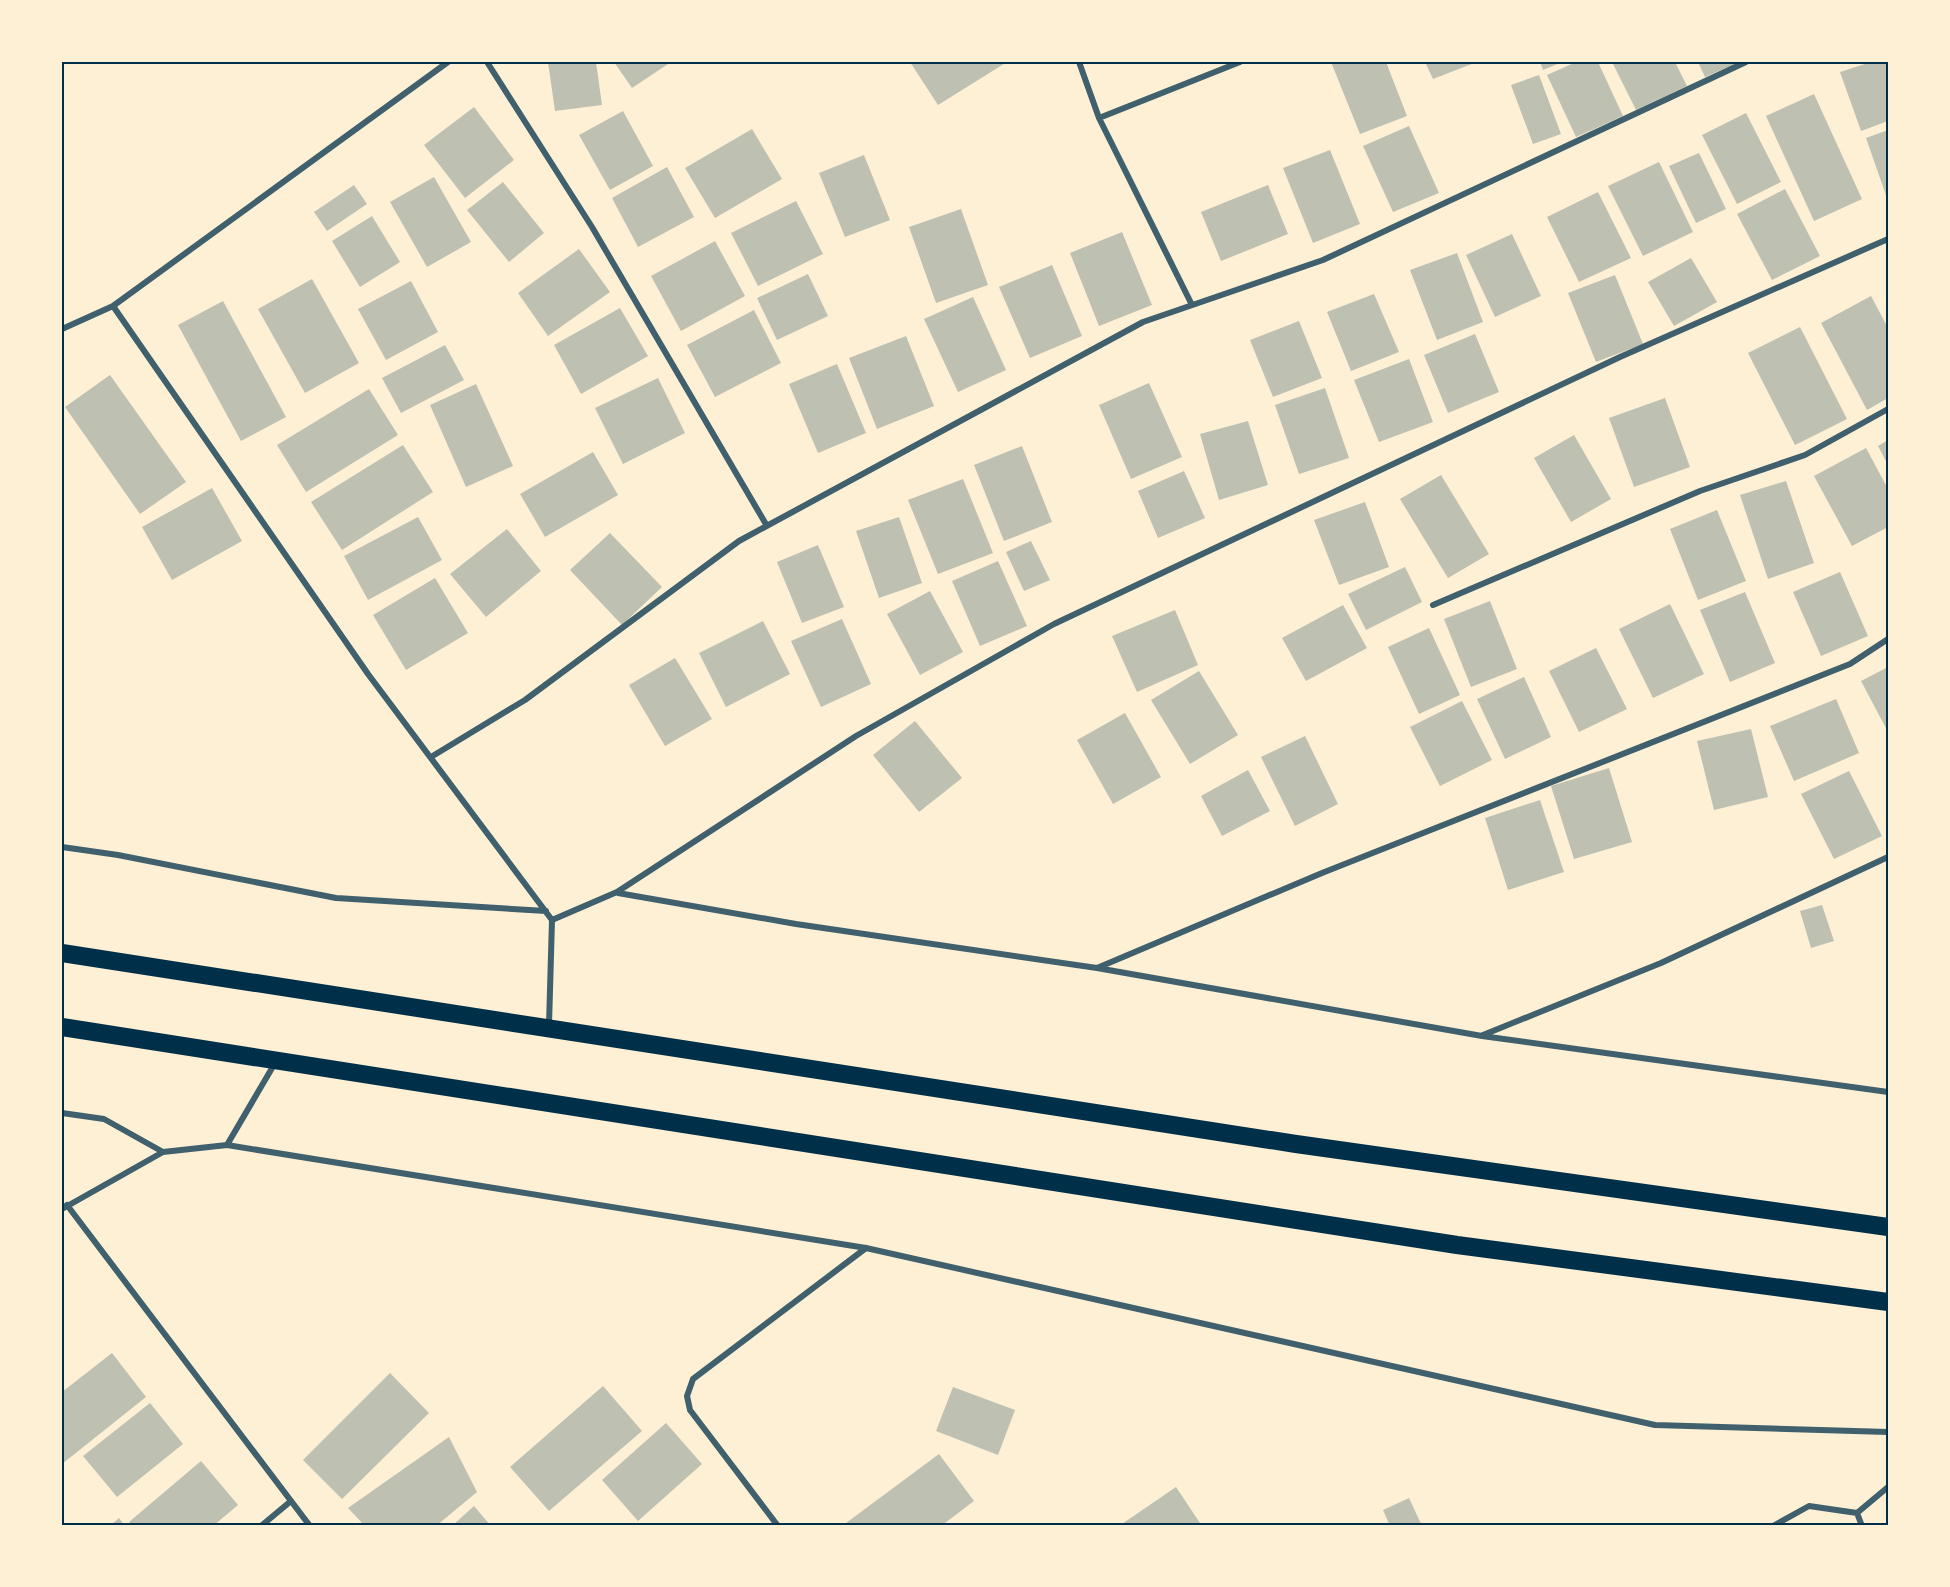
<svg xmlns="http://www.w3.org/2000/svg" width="1950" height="1587" viewBox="0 0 1950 1587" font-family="'Source Serif 4',serif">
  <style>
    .building { fill: #bec0b2 }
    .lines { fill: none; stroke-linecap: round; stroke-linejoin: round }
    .minor { stroke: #3f606c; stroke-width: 6 }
    .motorway { stroke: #003049; stroke-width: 18 }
    .neatline { fill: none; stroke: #003049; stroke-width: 2 }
  </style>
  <rect width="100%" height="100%" fill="#fdf0d5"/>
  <path class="building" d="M548,62h48l6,43 -47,6z
    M614,62h57l-39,26z
    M910,62h97l-69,43z
    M1331,62h55l21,54 -47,18z
    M1425,62h52l-44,17z
    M1540,62h22l-19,8z
    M1576,62h22l25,54 -47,21 -29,-62z
    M1612,62h63l12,24 -51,24z
    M1698,62h42l-35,15z
    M1871,62h17v59l-27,10 -21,-59z
    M1539,75l22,59 -28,10 -22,-59z
    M1814,94l48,105 -48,22 -48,-105z
    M474,107l40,53 -49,38 -41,-53z
    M623,111l30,55 -43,24 -31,-55z
    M1746,113l35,69 -44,22 -35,-69z
    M1409,126l30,67 -46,19 -30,-66z
    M752,129l30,50 -67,39 -30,-50z
    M1888,130v71l-22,-63z
    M1330,150l30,74 -47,19 -30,-75z
    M1699,153l27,56 -30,14 -27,-57z
    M864,155l26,65 -45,17 -26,-64z
    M1659,162l34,70 -50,24 -35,-70z
    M667,167l27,50 -56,30 -26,-49z
    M434,177l37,65 -44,25 -37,-65z
    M503,182l41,51 -35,29 -42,-52z
    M354,185l13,19 -40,27 -13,-19z
    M1268,185l20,49 -67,27 -20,-49z
    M1785,189l35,67 -48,24 -35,-66z
    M1598,192l33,66 -52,24 -32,-65z
    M796,201l27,53 -65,32 -27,-53z
    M961,209l27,76 -52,18 -27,-76z
    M372,216l28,46 -40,25 -28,-46z
    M1122,232l30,73 -53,21 -29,-73z
    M1512,234l29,62 -46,21 -29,-62z
    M715,241l30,55 -64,35 -30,-55z
    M579,249l31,43 -62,44 -30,-43z
    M1457,253l26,69 -46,18 -27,-70z
    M1691,258l26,44 -43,24 -26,-44z
    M1052,265l30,71 -52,22 -31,-71z
    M808,274l20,42 -51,24 -20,-42z
    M1615,275l28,69 -47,18 -28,-69z
    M312,279l47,84 -54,30 -47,-84z
    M411,281l27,51 -52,28 -28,-51z
    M1374,294l25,58 -48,19 -24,-59z
    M1871,296l17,32v70l-21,12 -46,-87z
    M973,297l33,73 -48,22 -34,-73z
    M223,301l63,116 -45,24 -63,-116z
    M620,308l28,48 -67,38 -27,-49z
    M754,310l27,53 -66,34 -28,-52z
    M1299,321l23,57 -49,19 -23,-57z
    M1800,327l47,92 -52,26 -47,-92z
    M1475,334l24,58 -51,21 -24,-58z
    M906,336l28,70 -57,23 -28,-71z
    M445,345l19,35 -63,33 -19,-35z
    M1409,359l24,63 -54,20 -25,-62z
    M837,364l29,69 -48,20 -29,-69z
    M110,375l76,107 -46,32 -75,-107z
    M658,378l27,55 -62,31 -28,-56z
    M1149,383l33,74 -51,22 -32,-74z
    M476,384l37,82 -47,21 -36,-82z
    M1325,388l24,70 -50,16 -24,-69z
    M369,389l29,46 -92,57 -29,-47z
    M1665,398l25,69 -56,20 -25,-69z
    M1248,421l20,64 -49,15 -19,-66z
    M1574,435l37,64 -40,23 -37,-64z
    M1888,440v25l-10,-19z
    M403,445l30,47 -91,58 -31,-48z
    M1022,446l30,76 -48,19 -30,-76z
    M1866,448l22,41v38l-36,19 -38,-70z
    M593,452l25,43 -73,42 -25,-43z
    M1184,471l21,47 -47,20 -20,-47z
    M1441,475l48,79 -41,24 -48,-79z
    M963,479l30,74 -55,21 -30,-74z
    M1786,481l28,82 -46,16 -28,-84z
    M212,488l30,53 -70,39 -30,-53z
    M1365,502l24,65 -50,18 -25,-65z
    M1717,510l29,71 -48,19 -28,-71z
    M418,517l24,43 -74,40 -24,-44z
    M899,517l23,66 -43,15 -23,-67z
    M507,529l34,42 -55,46 -36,-43z
    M610,533l52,54 -40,38 -52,-55z
    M1031,541l19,39 -26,11 -18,-39z
    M818,545l26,62 -42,16 -25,-61z
    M998,561l29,65 -47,20 -28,-65z
    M1405,567l17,35 -56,28 -18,-36z
    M1840,572l28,64 -47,20 -28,-64z
    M435,578l33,55 -62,37 -33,-55z
    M930,591l33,61 -43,23 -33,-61z
    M1745,592l30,71 -45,19 -30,-72z
    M1490,601l27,68 -46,18 -27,-68z
    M1670,604l34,70 -51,24 -34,-69z
    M1343,605l24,43 -61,33 -24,-43z
    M1175,610l23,55 -61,27 -25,-56z
    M842,619l29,65 -50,23 -30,-66z
    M763,621l27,53 -64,33 -27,-54z
    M1429,628l31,67 -41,19 -31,-67z
    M1596,648l31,61 -48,23 -30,-61z
    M675,658l37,61 -47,27 -36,-61z
    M1888,667v65l-27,-51z
    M1199,671l39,64 -48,29 -39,-64z
    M1524,677l27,60 -46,22 -28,-60z
    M1836,699l23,54 -65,28 -24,-55z
    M1462,701l30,59 -52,26 -30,-59z
    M1125,713l36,64 -48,27 -36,-64z
    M915,721l47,57 -43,34 -46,-57z
    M1751,729l17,68 -54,13 -17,-69z
    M1305,736l33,68 -43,22 -34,-69z
    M1609,768l23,74 -58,17 -23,-73z
    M1248,770l22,41 -48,25 -21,-40z
    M1849,771l33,65 -48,23 -33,-65z
    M1540,800l24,72 -56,18 -23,-72z
    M1822,905l12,36 -23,7 -11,-37z
    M112,1353l34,44 -84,67v-72z
    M390,1373l39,40 -87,86 -39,-39z
    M603,1386l39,45 -93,80 -39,-44z
    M953,1387l62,23 -17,45 -62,-24z
    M150,1403l33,41 -66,53 -34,-41z
    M666,1423l36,41 -64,57 -36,-41z
    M449,1437l28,55 -41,34h-71l-17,-18z
    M939,1454l35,47 -33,25h-99z
    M201,1461l37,44 -25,21h-81l-3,-4z
    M1176,1487l26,39h-83z
    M1409,1498l13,28h-32l-7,-16z
    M474,1506l17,20h-39z
    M119,1518l6,8h-15z"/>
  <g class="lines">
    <path class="minor" d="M487,62l105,165 175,299
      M1079,62l20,56 93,187
      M1099,118l141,-56
      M113,306l255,368 184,246 -3,105
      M62,329l51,-23 335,-244
      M1433,605l267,-114 105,-36 83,-46
      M431,757l94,-57 214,-159 404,-219 180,-62 423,-198
      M62,847l56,8 218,43 210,13
      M618,893l178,31 301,44 385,68 406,56
      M552,920l65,-28 239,-156 198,-112 566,-267 268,-118
      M1097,968l225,-95 528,-209 38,-25
      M1483,1035l178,-72 227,-106
      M275,1063l-48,82 639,103 789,177 233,7
      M62,1113l42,6 59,33
      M67,1205l243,321
      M62,1209l101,-57 64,-7
      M1857,1513l5,13
      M261,1526l30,-25
      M778,1526l-88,-116 -3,-14 6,-17 173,-131
      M1773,1526l36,-20 48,7 31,-26"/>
    <path class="motorway" d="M62,953l1234,191 592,83
      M62,1027l1395,218 431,57"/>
  </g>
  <rect width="1950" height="1587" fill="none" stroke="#fdf0d5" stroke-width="126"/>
  <rect x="63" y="63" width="1824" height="1461" class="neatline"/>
</svg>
